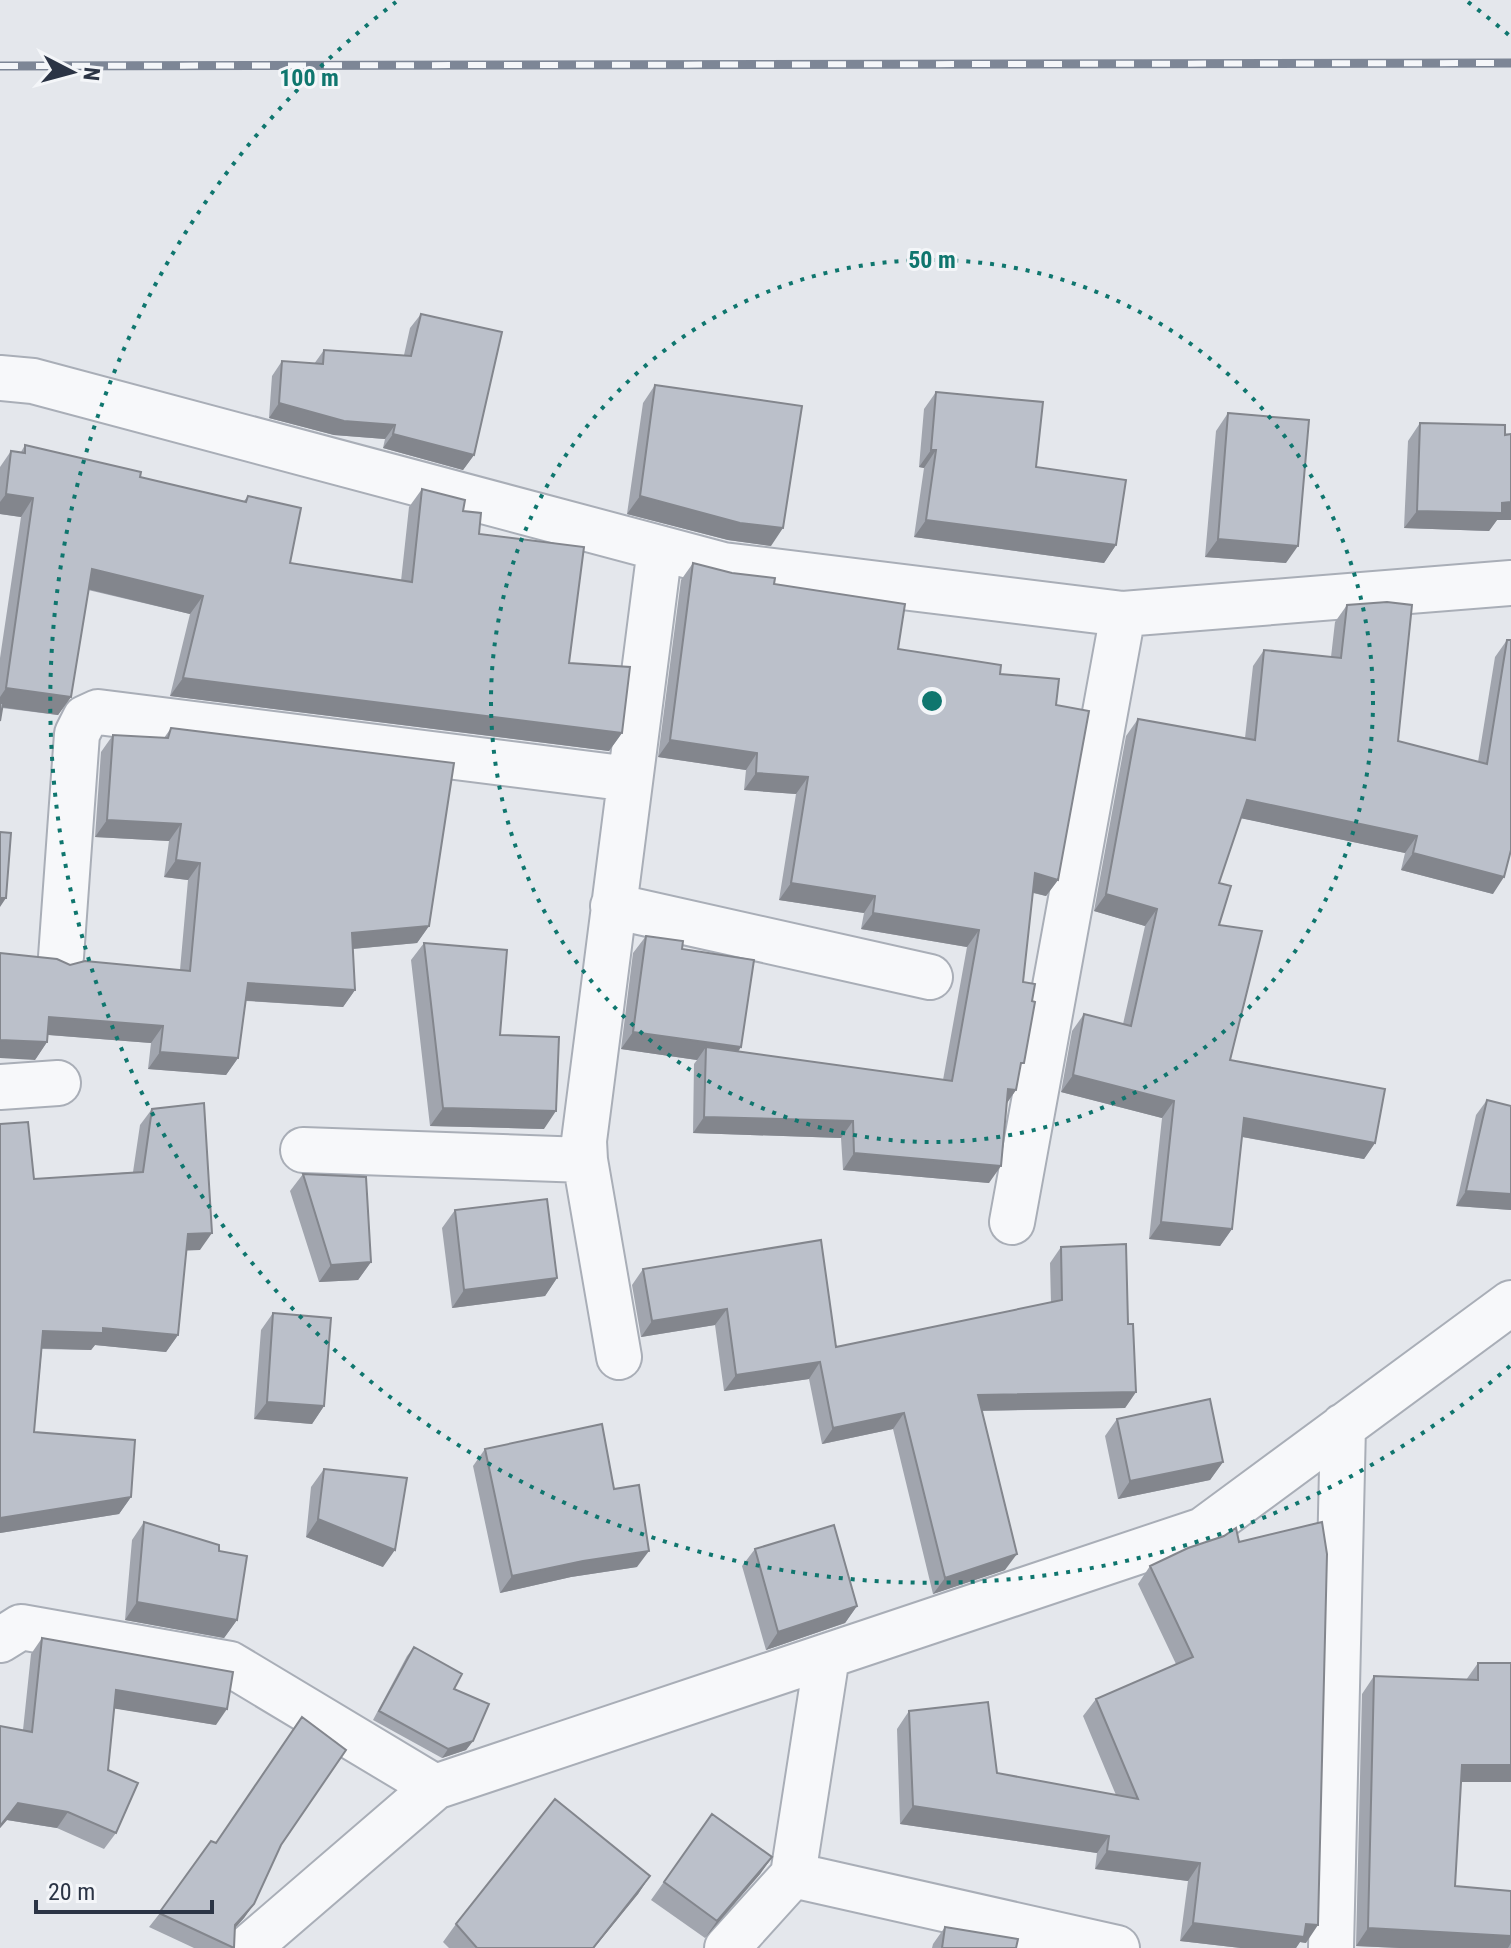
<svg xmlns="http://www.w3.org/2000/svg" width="1511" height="1948" viewBox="0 0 1511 1948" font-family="'Roboto Condensed',sans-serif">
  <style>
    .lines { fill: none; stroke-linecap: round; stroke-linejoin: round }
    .minor-casing { stroke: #a9aeb7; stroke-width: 48 }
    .minor { stroke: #f7f8fa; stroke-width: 44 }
    .rail-casing { stroke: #7d8696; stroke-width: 9 }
    .rail { stroke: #f4f6f9; stroke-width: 6; stroke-dasharray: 18; stroke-linecap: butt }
    .wall { fill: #a1a5ae }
    .shaded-wall { fill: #83868d }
    .building { fill: #bbc0ca; stroke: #83868d; stroke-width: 2 }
    .ring { fill: none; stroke: #0f766e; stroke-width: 4; stroke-dasharray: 4 8 }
    .centre { fill: #0f766e; stroke: #f4f6f9; stroke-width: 4 }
    .ring-label { font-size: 24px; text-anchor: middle; font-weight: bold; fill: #0f766e; stroke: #f4f6f9; stroke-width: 6; stroke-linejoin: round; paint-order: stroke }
  </style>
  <rect width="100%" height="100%" fill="#e4e7ec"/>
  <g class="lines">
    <g class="minor-casing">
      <path id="minor" d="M0,378l33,3 690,184 400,49 388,-31
        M613,906l317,71
        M61,957l16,-223 8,-16 13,-6 532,67
        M0,1087l58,-4
        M303,1150l282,10
        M1012,1222l111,-608
        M619,1357l-34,-197 -1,-19 76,-593
        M0,1640l21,-13 209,37 205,123
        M793,1875l324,73
        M248,1948l187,-161 768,-257 308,-227
        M727,1948l66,-73 34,-219
        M1331,1948l12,-522"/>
    </g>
    <use href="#minor" class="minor"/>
    <g class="rail-casing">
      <path id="rail" d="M0,66l1511,-3"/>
    </g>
    <use href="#rail" class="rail"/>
  </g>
  <path class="wall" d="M421,314l53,141 -11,15 -80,-22 2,-9 -51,-4 -65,-17 3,-42 10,-15 32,3 10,-14 80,5 6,-27z
    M655,385l116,161 -43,-6 -101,-26 16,-111z
    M936,392l100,75 80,78 -12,18 -190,-26 10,-69 -5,-1 5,-58z
    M1228,413l58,150 -81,-6 11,-126z
    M1420,423l91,11v86h-14l-8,11 -85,-3 4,-87z
    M25,445l115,32 104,24 4,-5 42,67 111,18 8,-74 13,-18 41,22 106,152 53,70 -13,18 -439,-55 20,-82 -102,-24 -17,107 -13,18 -56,-7 -2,13v-63l21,-141 -21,-3v-47l11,-16 10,1z
    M693,563l81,21 124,65 102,25 56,31 2,175 -12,16 -13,-3 -10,89 -3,88 -4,20 -9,13 -18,80 -146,-13 -2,-32 -148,-5 1,-69 3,-4 -76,-11 12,-96 13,-17 36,13 59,98 -3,5 205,28 24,-133 -106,-18 3,-16 -85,-13 17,-106 -52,-4 2,-20 -88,-13 23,-177z
    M1347,605l51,136 80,21 17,-105 12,-17 -14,254 -92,-24 4,-17 -164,-35 -22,65v42l11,135 145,83 -11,16 -122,-22 -10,92 -12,17 -71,-7 13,-121 -101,-26 11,-61 12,-17 39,10 22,-98 -51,-15 32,-175 12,-17 107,19 8,-72 11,-16 67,7 4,-35z
    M171,728l258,198 -12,17 -64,6 2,41 -12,17 -97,-6 -8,57 -12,17 -78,-6 3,-26 -103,-8 -1,7 -12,18 35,-95 110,5 8,-90 -24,-3 5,-36 -74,-4 6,-85 12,-17 51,3z
    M424,943l76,92 44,94 -114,-3 -19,-166z
    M1487,1100l24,6v104l-55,-4 20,-91z
    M152,1109l48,141h-14l-8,85 -12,17 -71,-7 -4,5 -49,-1 -8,83 97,65 -12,17 -119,19v-409l34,55 99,-7 7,-47z
    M303,1174l68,88 -13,18 -39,2 -29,-91z
    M455,1210l102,68 -12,18 -93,12 -10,-80z
    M1061,1247l67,77 8,68 -11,16 -143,3 23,159 -72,24 -40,-165 -71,15 -13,-65 -85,12 -9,-66 -74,12 -9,-52 11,-16 193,78 215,-44 -1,-40z
    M273,1313l51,93 -12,18 -58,-5 7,-89z
    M1117,1419l106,43 -13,18 -92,19 -13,-63z
    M485,1449l129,40 23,78 -66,10 -71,16 -27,-127z
    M324,1469l59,98 -77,-30 5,-50z
    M144,1522l75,29 18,69 -13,18 -99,-18 7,-80z
    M1188,1548l118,395 -6,-1 -4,6h-55l-61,-7 8,-60 -93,-12 2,-16 -197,-29 -3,-95 12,-18 88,62 119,22 -33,-79 13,-17 80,-35 -38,-80 12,-18z
    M755,1549l102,57 -12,17 -79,27 -24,-84z
    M42,1638l174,87 -102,-17 -6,62 8,63 -12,16 -47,-21 -50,-8 -7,8v-101l23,3 8,-76z
    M414,1647l40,42 19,52 -7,9 -24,8 -69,-38 34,-64z
    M1478,1663h33l-50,119 -6,104 56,5v57h-111l-44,-2 6,-252 12,-18 92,4z
    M712,1814l60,43 -12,17 -55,64 -54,-38z
    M215,1843l66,2 -27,59 -10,14 -9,10 -1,20h-40l-45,-21z
    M650,1876l-12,18 -44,54h-145l-6,-6 13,-18z
    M945,1927l71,21h-84l1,-4z"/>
  <path class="shaded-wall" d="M279,403l116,22 -10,14 -51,-4 -65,-17z
    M393,434l81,21 -11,15 -80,-22z
    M931,450h5l-12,18 -5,-1z
    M6,494l27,4 -12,19 -21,-3v-12z
    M640,496l143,32 -12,18 -43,-6 -101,-26z
    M1511,502v18h-14l-8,11 -85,-3 13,-17z
    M926,520l190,25 -12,18 -190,-26z
    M1218,539l80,7 -12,17 -81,-6z
    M92,569l111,27 -13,18 -111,-27z
    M183,678l439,55 -13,18 -439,-55z
    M6,688l65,9 -13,18 -58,-8v-10z
    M670,740l87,13 -11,17 -88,-13z
    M756,773l52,4 -12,17 -52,-4z
    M1247,800l170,36 -12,17 -170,-36z
    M107,820l74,4 -12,17 -74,-4z
    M1413,853l91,24 -11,17 -92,-24z
    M176,860l24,3 -12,17 -24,-3z
    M1035,873l23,7 -12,16 -23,-6z
    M791,883l84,13 -11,17 -85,-13z
    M1106,894l51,15 -12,17 -51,-15z
    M0,898h6l-6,9z
    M873,913l106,17 -12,17 -106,-18z
    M429,926l-12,17 -77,7 12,-17z
    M248,983l107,7 -12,17 -107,-7z
    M49,1017l114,9 -12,17 -114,-9z
    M633,1032l108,15 -13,18 -22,-18 -9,13 -76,-11z
    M0,1040l47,2 -12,18 -35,-2z
    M160,1052l78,6 -12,17 -78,-6z
    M1073,1075l101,26 -12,17 -101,-26z
    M1008,1089l8,1 -12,17z
    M443,1108l113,3 -12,18 -114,-3z
    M704,1117l149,4 -12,17 -148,-5z
    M1244,1118l131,25 -11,16 -132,-24z
    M854,1153l147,13 -12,17 -146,-13z
    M1466,1191l45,3v16l-55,-4z
    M1161,1222l71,7 -12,17 -71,-7z
    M212,1233l-12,17 -24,1 12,-17z
    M371,1262l-13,18 -39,2 12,-17z
    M557,1278l-12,18 -93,12 12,-18z
    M727,1309l-12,16 -74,12 11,-16z
    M103,1328l75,7 -12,17 -71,-7 -4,5 -59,-2 11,-17z
    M820,1362l-11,17 -85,12 12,-16z
    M1136,1392l-11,16 -159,3 12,-16z
    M267,1402l57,4 -12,18 -58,-5z
    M904,1413l-11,16 -71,15 11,-16z
    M1223,1462l-13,18 -92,19 12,-18z
    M131,1497l-12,17 -119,19v-15z
    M318,1519l77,31 -12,17 -77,-30z
    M649,1551l-12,16 -66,10 -71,16 12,-17 71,-15z
    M1017,1554l-12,16 -72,24 12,-16z
    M137,1602l100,18 -13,18 -99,-18z
    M857,1606l-12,17 -79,27 12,-18z
    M116,1690l111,19 -11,16 -111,-18z
    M473,1741l-7,9 -24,8 6,-9z
    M1462,1765h49v17h-61z
    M18,1803l50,9 -11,16 -50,-8 -7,8v-2z
    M913,1806l196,30 -12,17 -197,-29z
    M1107,1851l93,12 -12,18 -93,-12z
    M772,1857l-12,17 -55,64 12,-17z
    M650,1876l-12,18 -44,54h-1z
    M254,1904l-10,14 -19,21 10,-14z
    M1193,1923l113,1 12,1 -12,18 -6,-1 -4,6h-55l-61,-7z
    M1368,1928l143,8v7l-3,5h-108l-44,-2z"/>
  <path class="building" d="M421,314l81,18 -28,123 -81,-21 2,-9 -51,-4 -65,-18 3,-42 41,3 1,-14 87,6z
    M655,385l147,21 -19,122 -43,-5 -100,-27z
    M936,392l107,10 -7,65 90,13 -10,65 -190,-25 10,-70h-5z
    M1228,413l81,7 -11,126 -80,-7z
    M1420,423l85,2v10l6,-1v68l-9,1v10l-85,-2z
    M25,445l116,27 -1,5 106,25 2,-6 53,12 -11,55 122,19 10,-93 43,11 -2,11 18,2 -2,21 105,13 -15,116 61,4 -8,66 -439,-55 20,-82 -111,-27 -21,128 -65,-9 27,-190 -27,-4 5,-43 14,2z
    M693,563l39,10 43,5 -1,6 131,20 -7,45 103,16 -1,9 59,5 -3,26 33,6 -31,169 -23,-7 -12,109 12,2 -3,17 3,1 -11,61h-3l-5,27 -8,-1 -7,77 -147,-13 -1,-32 -149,-4 2,-70 246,34 27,-151 -106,-17 2,-17 -84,-13 17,-106 -52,-4 1,-20 -87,-13z
    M1387,602l25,3 -14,136 89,23 20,-124h4v210l-7,27 -91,-24 4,-17 -170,-36 -28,83 12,3 -12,39 43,6 -32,129 155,29 -10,54 -131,-25 -12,111 -71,-7 13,-121 -101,-26 11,-61 47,12 26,-117 -51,-15 32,-175 117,21 9,-90 77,8 6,-53z
    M0,703h3l-3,18z
    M171,728l283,35 -25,163 -77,7 3,57 -107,-7 -10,75 -78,-6 3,-26 -114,-9 -2,25 -47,-2v-87l57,6 13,6 15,-4 105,10 10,-108 -24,-3 5,-36 -74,-4 6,-85 55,3z
    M0,832l11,1 -5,65h-6z
    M646,936l37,5 -1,8 72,11 -13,87 -108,-15z
    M424,943l83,7 -7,85 59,2 -3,74 -113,-3z
    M1487,1100l24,6v88l-45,-3z
    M204,1103l8,130 -24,1 -10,101 -75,-7v5l-60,-2 -9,101 101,8 -4,57 -131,21v-394l28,-2 6,57 109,-7 9,-63z
    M303,1174l63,3 5,85 -40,3z
    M547,1199l10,79 -93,12 -9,-80z
    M821,1240l15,107 226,-47 -1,-53 65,-3 2,80h5l3,68 -158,3 39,159 -72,24 -41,-165 -71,15 -13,-66 -84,13 -9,-66 -75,12 -9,-52z
    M273,1313l58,5 -7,88 -57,-4z
    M1210,1399l13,63 -93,19 -13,-62z
    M602,1424l12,65 25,-4 10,66 -66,10 -71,15 -27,-127z
    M324,1469l83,9 -12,72 -77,-31z
    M144,1522l75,23v6l28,5 -10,64 -100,-18z
    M1322,1522l5,32 -9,371 -12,-1 -2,13 -111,-14 7,-60 -93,-12 2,-15 -196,-30 -4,-95 79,-9 9,71 141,26 -42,-100 97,-42 -43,-91 38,-18 36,-12 12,-8 3,14z
    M834,1525l23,81 -79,26 -23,-83z
    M42,1638l191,34 -6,37 -111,-19 -8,80 30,13 -22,50 -48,-21 -50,-9 -18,23v-100l32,6z
    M414,1647l48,27 -8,15 35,15 -16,37 -25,8 -69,-38z
    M1478,1663h33v102h-49l-7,121 56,5v45l-143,-8 6,-252 104,4z
    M302,1717l44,33 -65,95 -27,59 -19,21 -1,23 -75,-35 52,-72 5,2z
    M555,1799l95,77 -57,72h-116l-21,-24z
    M712,1814l60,43 -55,64 -53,-39z
    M945,1927l73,12 -2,9h-74z"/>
  <g class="ring">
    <circle cx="932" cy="701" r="441"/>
    <path d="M1510 1366A881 881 0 1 1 396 2M1468 2A881 881 0 0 1 1510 36"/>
  </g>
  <circle cx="932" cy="701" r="12" class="centre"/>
  <g class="ring-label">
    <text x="309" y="86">100 m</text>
    <text x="932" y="268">50 m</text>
  </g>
  <g transform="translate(72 72) rotate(96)" stroke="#f4f6f9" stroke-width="6" paint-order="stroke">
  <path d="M0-6L14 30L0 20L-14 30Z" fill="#2b3445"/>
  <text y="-12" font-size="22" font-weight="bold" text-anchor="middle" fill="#2b3445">N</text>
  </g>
  <path d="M36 1900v12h176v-12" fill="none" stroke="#2b3445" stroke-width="4"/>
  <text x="48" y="1900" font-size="24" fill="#2b3445" stroke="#f4f6f9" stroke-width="6" paint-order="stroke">20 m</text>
</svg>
